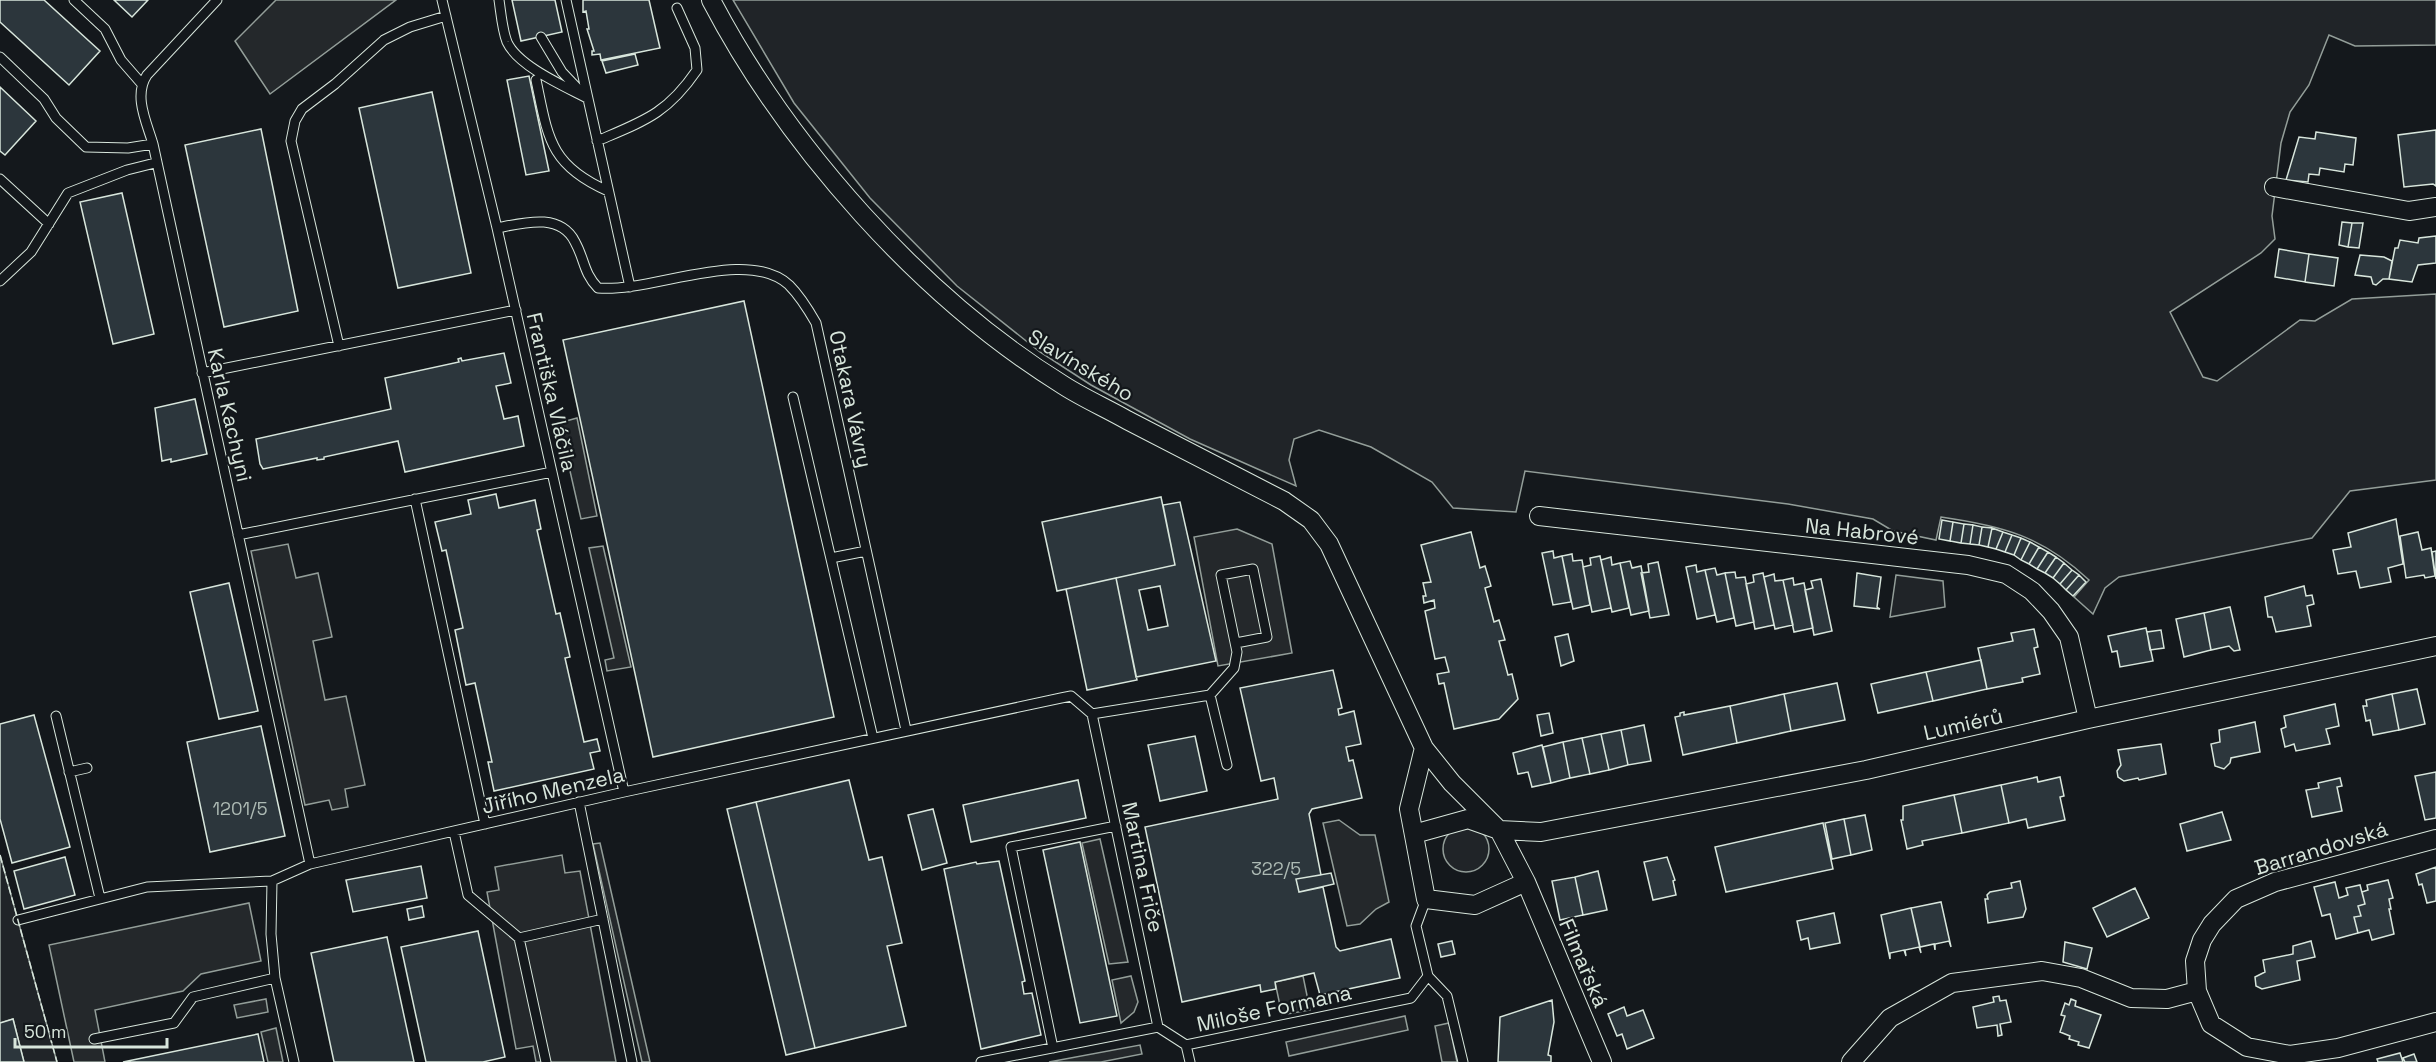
<svg xmlns="http://www.w3.org/2000/svg" width="2436" height="1062" viewBox="0 0 2436 1062" font-family="'Space Grotesk',sans-serif">
  <style>
    .green { fill: #202428; stroke: #939e99; stroke-width: 1.5 }
    .parking { fill: #24282b; stroke: #939e99; stroke-width: 1.5 }
    .building { fill: #2c363c; stroke: #d8e6dc; stroke-width: 1.5; fill-rule: evenodd }
    .lines { fill: none; stroke-linecap: round; stroke-linejoin: round }
    .service-casing { stroke: #d8e6dc; stroke-width: 11 }
    .minor-casing { stroke: #d8e6dc; stroke-width: 20 }
    .service { stroke: #14181c; stroke-width: 9 }
    .minor { stroke: #14181c; stroke-width: 18 }
    .fence { stroke: #d8e6dc; stroke-width: 1.5; stroke-dasharray: 8 3; stroke-linecap: butt }
    .labels { text-anchor: middle; dominant-baseline: central; stroke-width: 4.5; stroke-linejoin: round; paint-order: stroke }
    .number-label { font-size: 18px; fill: #adbab4 }
    .street-label { font-size: 21px; fill: #d8e6dc; stroke: #14181c }
  </style>
  <rect width="100%" height="100%" fill="#14181c"/>
  <path class="green" d="M733,0h1703v45l-81,1 -26,-11 -20,50 -19,27 -9,31 -9,73 3,23 -14,14 -91,59 33,65 14,4 83,-61 15,1 37,-22 84,-5v186l-86,11 -38,47 -193,39 -14,11 -12,26 -19,-17 15,-17c-47,-44 -86,-54 -148,-63l-5,23 -43,-9 -20,-12 -85,-15 -263,-33 -9,41 -63,-4 -21,-26 -61,-35 -52,-17 -25,9 -5,21 7,26 -106,-47 -99,-54 -51,-33 -83,-66 -87,-88 -76,-95z
    M1896,575l47,6 2,26 -55,10z
    M1443 849a23 23 0 1 1 46 0a23 23 0 1 1-46 0Z
    M0,855l57,207h-33l-11,-43 -13,4z"/>
  <path class="parking" d="M276,0h120l-126,94 -35,-53z
    M577,418l20,98 -16,3 -22,-96z
    M1237,529l35,15 20,109 -74,13 -24,-129z
    M288,544l8,34 22,-5 14,64 -19,4 12,59 21,-4 19,89 -20,4 3,18 -16,3 -3,-10 -24,5 -54,-254z
    M603,546l28,121 -24,4 -2,-11 9,-2 -25,-110z
    M1339,820l21,15h15l14,67 -13,7 -16,15 -13,2 -24,-103z
    M1100,839l28,123 -19,2 -27,-121z
    M600,843l50,219h-8l-49,-218z
    M562,855l3,18 15,-2 36,191h-80l-3,-16 -17,3 -29,-157 12,-2 -4,-23z
    M249,903l12,58 -60,13 -18,17 -88,19 10,52h-31l-25,-117z
    M1131,976l7,26 -4,10 -13,11 -9,-43z
    M1303,976l7,34 -28,5 -7,-33z
    M266,999l2,13 -31,6 -3,-13z
    M1405,1016l3,14 -119,26 -3,-14z
    M1449,1023l8,39h-15l-7,-36z
    M276,1028l7,34h-15l-7,-30z
    M1140,1045l2,9 -41,8h-52z"/>
  <path class="building" d="M0,0h44l56,51 -31,34 -69,-63z
    M114,0h34l-16,17z
    M512,0h43l7,32 -41,9z
    M583,0h66l11,48 -59,12 -1,-6 -8,1v-4h2l-7,-22h2l-3,-18 -3,1z
    M635,54l3,11 -32,8 -4,-12z
    M529,76l20,95 -23,4 -19,-95z
    M0,87l36,34 -31,34 -5,-4z
    M432,92l39,181 -73,15 -39,-180z
    M261,129l37,182 -74,16 -39,-182z
    M2436,130v56l-3,-2 -29,3 -6,-52z
    M2316,132l40,6 -3,27 -8,-1 -1,8 -24,-4 -1,7 -10,-1 -1,8 -22,-2 13,-43 16,2z
    M122,193l32,141 -41,10 -33,-142z
    M2342,222l10,1 -4,24 -9,-2z
    M2352,223h11l-4,25 -11,-1z
    M2436,236v27l-18,2 -6,17 -23,-3 6,-31h3l2,-8 18,3 1,-5z
    M2279,249l30,5 -4,28 -30,-5z
    M2309,254l29,4 -4,28 -29,-4z
    M2360,255l24,2 8,4 -3,18h-6l-7,6 -3,-1 -2,-7 -16,-2z
    M744,301l90,416 -181,40 -90,-417z
    M504,353l7,30 -15,3 8,33 14,-3 6,30 -119,26 -7,-31 -74,16v2l-7,1v-2l-54,11 -3,-5 -4,-25 135,-30 -6,-31 74,-16 -1,-3 3,-1 1,3z
    M195,399l12,55 -36,8v-3l-9,2 -7,-53z
    M496,494l3,14 36,-8 6,29 -4,1 19,84 4,-1 10,44 -5,1 19,84 13,-3 3,12 -10,2 4,16 -100,22 -6,-29h4l-17,-79 -9,2 -11,-55 8,-2 -17,-78 -4,1 -7,-29 36,-8 -3,-14z
    M1161,497l14,68 -118,26 -15,-69z
    M1180,502l36,159 -80,16 -20,-99 59,-13 -12,-60zM1160,586l8,40 -20,4 -9,-40z
    M2396,519l7,45 -15,4 3,14 -31,6 -4,-17 -18,3 -5,-24 18,-3 -3,-14z
    M1942,520l11,2 -3,19 -11,-2z
    M1953,522l11,2 -3,19 -11,-2z
    M1964,524l9,1 -3,19 -9,-1z
    M1973,525l9,2 -3,18 -9,-1z
    M1982,527l10,1 -4,19 -9,-2z
    M1992,528l11,4 -7,17 -8,-2z
    M1471,532l9,36 5,-2 6,20 -6,2 9,34 5,-2 6,20 -6,1 9,34 4,-1 6,25 -19,20 -45,10 -10,-46 -5,1 -2,-10 12,-2 -4,-15 -10,2 -10,-48 10,-3 -1,-8 -10,3 -1,-7h3l-3,-13 8,-1 -10,-37z
    M2003,532l9,3 -7,17 -9,-3z
    M2418,532l4,18 9,-2 4,28 -10,2 -1,-3 -18,3 -6,-42z
    M2012,535l9,3 -7,17 -9,-3z
    M2021,538l9,4 -9,18 -7,-5z
    M2030,542l9,5 -10,17 -8,-4z
    M2039,547l9,5 -11,17 -8,-5z
    M1553,551l1,7 8,-2 9,46 -18,3 -11,-52z
    M2436,551v28l-4,-27z
    M2048,552l8,5 -11,16 -8,-4z
    M1572,554l1,7 9,-1 8,45 -17,4 -11,-53z
    M1600,556l11,52 -19,4 -9,-45 8,-2 -1,-7z
    M1611,557l1,8 8,-2 9,45 -17,4 -11,-52z
    M2056,557l8,6 -11,15 -8,-5z
    M1630,561l2,7 9,-2 8,45 -18,4 -11,-52z
    M1658,562l11,53 -19,3 -9,-45 8,-1 -1,-8z
    M2064,563l8,7 -12,14 -7,-6z
    M1696,565l1,7 8,-2 10,45 -18,4 -11,-52z
    M1715,568l2,7 8,-2 9,45 -17,4 -12,-52z
    M2072,570l7,5 -13,15 -6,-6z
    M1735,572l1,6 9,-1 9,45 -18,4 -11,-53z
    M1763,573l11,52 -19,4 -9,-45 8,-2 -1,-7z
    M1857,573l24,4 -4,30 3,2 -26,-3z
    M1774,574l1,7 8,-1 10,45 -18,4 -11,-52z
    M2079,575l7,7 -13,14 -7,-6z
    M1116,578l21,102 -50,10 -21,-101z
    M1793,578l1,7 10,-2 9,45 -19,4 -11,-52z
    M1821,579l11,52 -18,4 -9,-45 8,-2 -2,-7z
    M229,583l29,128 -39,8 -29,-127z
    M2304,586l2,10 6,-1 2,9 -7,2 4,20 -35,6 -4,-15h-4l-3,-20z
    M2230,607l10,43 -6,1 -5,-5 -18,4 -7,-37z
    M2204,613l7,37 -27,7 -8,-38z
    M2146,628l7,33 -33,6 -3,-16 -5,1 -4,-16z
    M2034,629l4,18 -4,1 6,26 -18,4 1,4 -36,7 -9,-41 35,-7 -2,-8z
    M2161,630l3,18 -14,2 -3,-18z
    M1568,634l6,27 -13,5 -6,-29z
    M1981,660l6,29 -54,12 -7,-29z
    M1333,670l9,38 -4,1 1,6 15,-4 7,33 -15,3 3,14 4,-1 9,38 -50,11 -3,5 12,61 -25,4 3,13 24,-5 13,60 4,4 51,-12 9,39 -80,17 -6,-22 -39,9 1,7 -15,3 -1,-7 -78,17 -37,-175 133,-28 -4,-21 -13,3 -21,-93z
    M1926,672l7,29 -55,12 -7,-29z
    M1837,683l8,37 -54,11 -7,-37z
    M2417,689l8,35 -26,6 -7,-36z
    M1784,694l7,37 -54,12 -7,-37z
    M2392,694l7,36 -26,5 -3,-15 -4,1 -3,-15h4l-1,-6z
    M2335,704l4,22 -13,3 4,15 -34,7 -2,-7 -9,3 -4,-18 5,-2 -2,-11z
    M1730,706l7,37 -54,12 -8,-38 5,-1v-3l4,-1v3z
    M1549,713l4,20 -12,3 -4,-21z
    M34,715l36,132 -58,16 -12,-44v-95z
    M2255,722l5,30 -29,6 -1,5 -6,6 -9,-3 -4,-22 9,-2 -1,-12z
    M1644,725l7,36 -23,4 -7,-35z
    M261,726l24,110 -75,16 -23,-110z
    M1621,730l7,35 -19,5 -8,-36z
    M1601,734l8,36 -19,4 -8,-36z
    M1195,736l12,55 -47,10 -12,-56z
    M1582,738l8,36 -20,4 -7,-36z
    M1563,742l7,36 -19,5 -8,-36z
    M2161,744l5,30 -27,6 -1,-2 -14,3 -6,-4 -1,-6 4,-6 -3,-15z
    M1542,745l9,38 -19,4 -4,-15 -10,2 -5,-21z
    M2436,772v46l-11,2 -10,-44z
    M2037,777l1,5 22,-5 4,19 -4,1 5,23 -37,8 -2,-9 -17,4 -8,-38z
    M2340,778l2,8 -5,1 5,24 -30,6 -6,-27 13,-2 -1,-5z
    M849,780l20,80 13,-3 20,86 -15,3 19,80 -91,22 -59,-246z
    M1078,780l8,38 -115,24 -8,-37z
    M2001,785l8,38 -47,10 -8,-38z
    M1954,795l8,38 -40,8 1,4 -16,4 -6,-29h2v-14z
    M756,802l59,246 -29,7 -59,-246z
    M933,809l14,54 -25,7 -14,-55z
    M2222,812l9,28 -44,11 -7,-27z
    M1865,815l7,35 -21,5 -7,-36z
    M1844,819l7,36 -19,4 -7,-36z
    M1823,823l10,46 -107,23 -11,-45z
    M1080,842l37,174 -37,7 -37,-173z
    M65,857l10,38 -51,14 -10,-38z
    M1667,857l8,23 -2,1 3,14 -23,5 -9,-38z
    M999,861l26,120 -3,1 2,12 8,-1 9,42 -60,14 -37,-180 32,-7 1,2z
    M421,866l6,32 -74,14 -7,-32z
    M2436,867v34l-9,2 -5,-19 -3,1 -3,-11z
    M1598,871l9,39 -24,5 -8,-38z
    M1331,873l3,11 -35,8 -3,-13z
    M1575,877l8,38 -23,5 -8,-39z
    M2388,880l5,18 -4,1 2,10h-2l5,25 -22,6 -3,-10 -11,3 -4,-16 7,-1 -3,-10 7,-2 -3,-12 6,-2 -1,-5z
    M2020,881l6,28 -3,8 -35,6 -3,-24h3l-1,-4 3,-3 22,-4 -1,-5z
    M2335,882l4,16 9,-3 -2,-7 14,-3 5,19 -7,2 3,10 -7,1 4,16 -22,6 -6,-25 -8,2 -8,-29z
    M2135,888l14,30 -42,19 -14,-29z
    M1941,902l10,45 -2,-6 -14,3v6l-1,-6 -14,3 -9,-39z
    M422,906l2,11 -15,3 -2,-11z
    M1911,908l10,45 -2,-6 -14,3 1,6 -2,-6 -14,3v6l-9,-44z
    M1834,913l6,30 -30,6 -2,-11 -7,2 -4,-19z
    M478,931l27,126 -22,5h-57l-25,-115z
    M387,937l27,125h-80l-23,-109z
    M1452,941l3,13 -14,3 -3,-13z
    M2311,941l4,16 -18,4 3,19 -38,9 -6,-3 -1,-9 10,-5 -2,-12 30,-6v-8z
    M2065,942l27,6 -5,21 -24,-7z
    M1999,996l1,5 6,-1 5,22 -11,2 2,11 -4,1 -1,-11 -20,3 -4,-21 21,-5 -1,-5z
    M2071,999l5,2 -1,5 26,9 -12,33 -11,-3 1,-3 -10,-3 1,-3 -10,-4 5,-16 -4,-1 4,-12 4,2z
    M1552,1000l2,22 -6,33 3,1v6h-53l2,-45z
    M1624,1007l3,9 16,-6 11,28 -27,11 -5,-15 -5,2 -9,-22z
    M13,1019l11,43h-24v-39z
    M258,1034l6,28h-141z
    M2400,1053l3,9h-25l-1,-3z
    M2414,1054l3,8h-12l-2,-4z"/>
  <g class="lines">
    <g class="service-casing">
      <path id="service" d="M74,0l31,29 16,31 20,23
        M217,0l-70,75c-14,21 0,48 6,69l157,720
        M442,0l55,228 127,564
        M499,0c2,13 3,29 8,42 11,24 57,44 80,56
        M566,0l64,287
        M541,37l21,35 19,20
        M0,57l44,42 12,19 30,29 42,1 25,-4
        M536,80c12,57 13,85 72,111
        M597,141c47,-20 70,-27 100,-71l-2,-22 -18,-40
        M0,179l49,45
        M497,228c26,-5 63,-16 78,14 10,18 8,30 23,46 54,5 148,-42 191,-3 11,11 19,24 27,38l90,407
        M0,281l31,-29 37,-59 59,-23 28,-7
        M339,346l-48,-205 4,-20 7,-12 33,-25 49,-44 26,-13 36,-11
        M202,373l314,-63
        M793,397l80,341
        M415,499l70,325
        M238,535l314,-63
        M831,558l35,-7
        M1210,695l24,-27 3,-16 -16,-77 32,-6 14,68 -31,6
        M1092,714l66,313
        M1092,714l118,-19 17,70
        M56,716l44,182
        M69,772l18,-4
        M579,802l53,260
        M454,832l14,63 51,43
        M272,881l-1,53 4,44 19,84
        M1426,899l-10,27 12,50 19,20 16,66
        M18,920l129,-33 125,-6 38,-17 314,-72 437,-94 10,-2 21,18
        M94,1039l80,-16 19,-26 82,-19
        M1186,1045l4,17
        M1053,1048l-42,-201 105,-21
        M546,1062l-27,-124 84,-19
        M981,1062l177,-35 28,18 225,-47 17,-22"/>
    </g>
    <g class="minor-casing">
      <path id="minor" d="M711,0c77,147 210,297 352,385 20,13 43,23 64,35 52,27 104,54 157,81l27,19 18,24 95,204 28,35 47,47 27,52 76,180
        M2274,187l135,24 27,-4
        M1539,516l429,49 38,9 26,17 19,20 18,26 19,82
        M1424,748l-15,61 17,90 49,6 51,-23
        M1414,834l54,-15 31,11 42,2 325,-62 222,-51 348,-73
        M2436,839l-161,43 -39,17 -24,25 -10,16 -7,21 2,30 14,33 36,23 43,8 48,-7 98,-26
        M1851,1062l39,-44 62,-35 90,-12 39,7 50,20 36,1 30,-8"/>
    </g>
    <use href="#service" class="service"/>
    <use href="#minor" class="minor"/>
    <path class="fence" d="M0,855l57,207"/>
  </g>
  <g class="labels">
    <g class="number-label">
      <text x="240" y="808">1201/5</text>
      <text x="1276" y="868">322/5</text>
    </g>
    <g class="street-label">
      <text transform="translate(1081 365) rotate(31)">Slavínského</text>
      <text transform="translate(552 392) rotate(77)">Františka Vláčila</text>
      <text transform="translate(851 399) rotate(78)">Otakara Vávry</text>
      <text transform="translate(230 415) rotate(77)">Karla Kachyni</text>
      <text transform="translate(1862 531) rotate(6)">Na Habrové</text>
      <text transform="translate(1963 724) rotate(-13)">Lumiérů</text>
      <text transform="translate(553 790) rotate(-13)">Jiřího Menzela</text>
      <text transform="translate(2321 848) rotate(-17)">Barrandovská</text>
      <text transform="translate(1143 867) rotate(78)">Martina Friče</text>
      <text transform="translate(1584 963) rotate(67)">Filmařská</text>
      <text transform="translate(1274 1008) rotate(-12)">Miloše Formana</text>
    </g>
  </g>
  <path d="M15 1038v9h152v-9" fill="none" stroke="#d8e6dc" stroke-width="3"/>
  <text x="24" y="1038" font-size="18" fill="#d8e6dc" stroke="#14181c" stroke-width="4.5" paint-order="stroke">50 m</text>
</svg>
